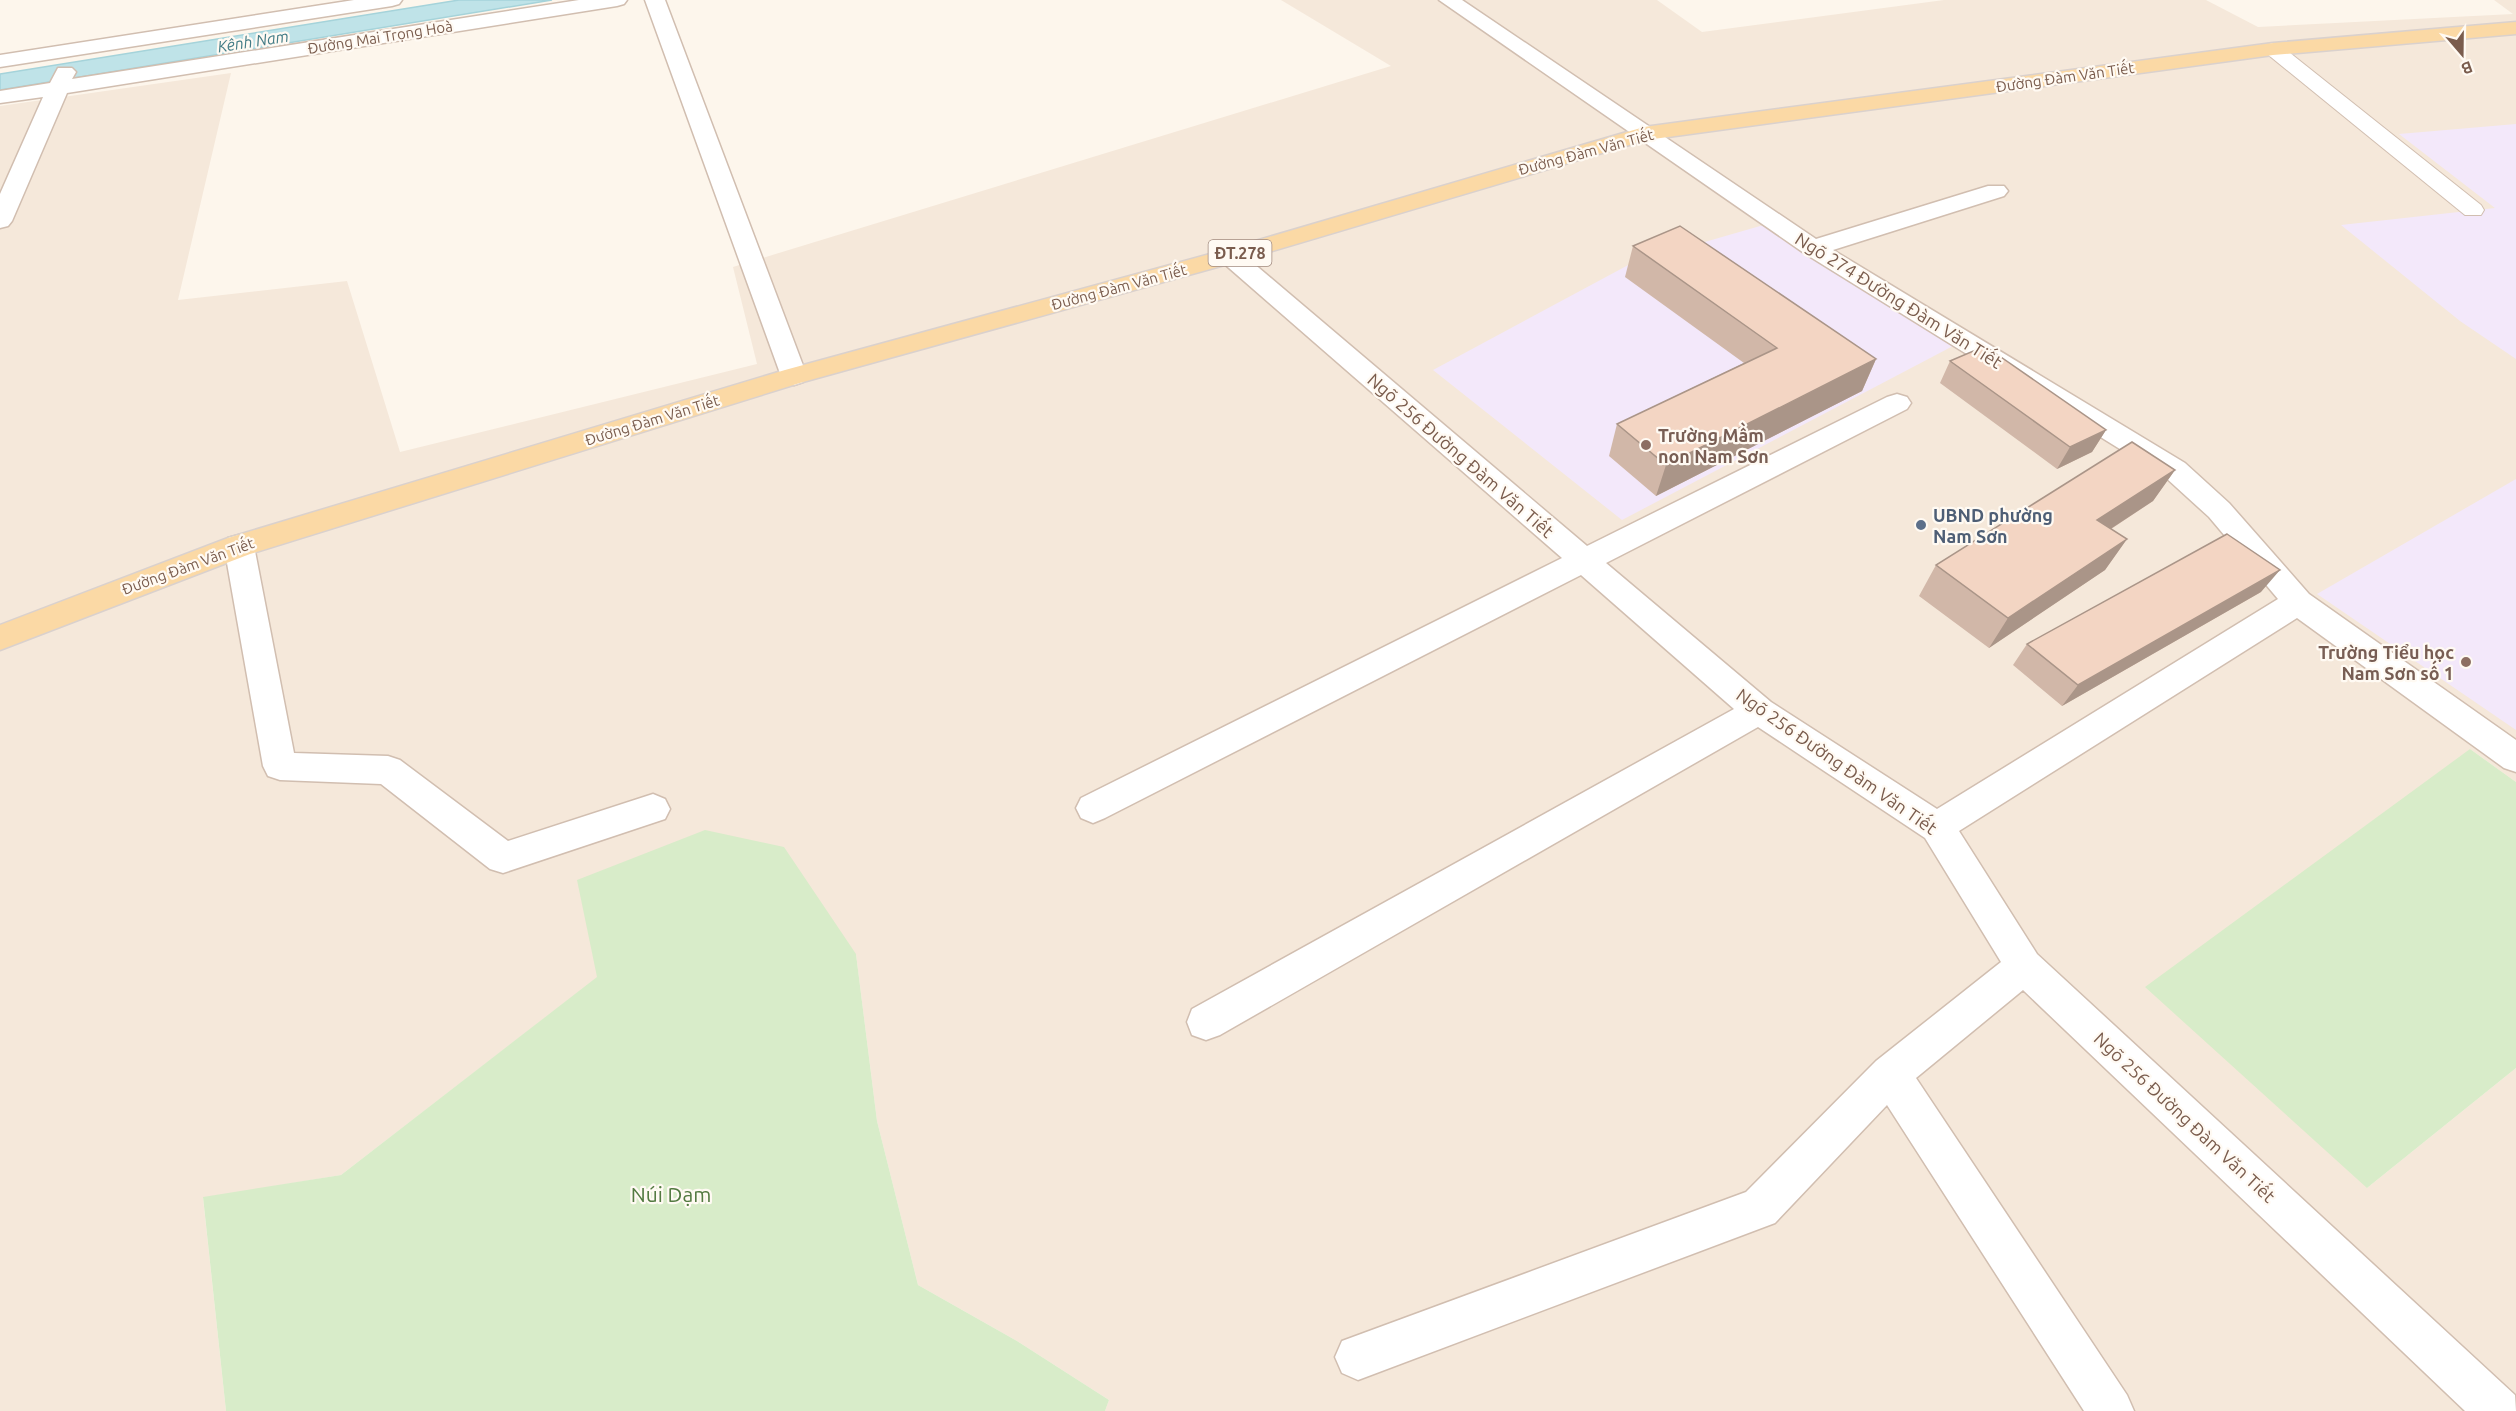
<svg xmlns="http://www.w3.org/2000/svg" width="2516" height="1411" viewBox="0 0 2516 1411" font-family="Ubuntu,sans-serif">
  <style>
    .residential { fill: #f5e8da }
    .education { fill: #f3e8fa }
    .green { fill: #d8ecc9 }
    .water { fill: #bfe3e8; stroke: #a5d3da; stroke-width: 1.5 }
    .lines { fill: none; stroke-linecap: round; stroke-linejoin: round }
    .lane-casing { stroke: #d1beb0; stroke-width: 2 }
    .street-casing { stroke: #d1beb0; stroke-width: 3 }
    .primary-casing { stroke: #dad1cd; stroke-width: 3 }
    .lane { fill: #fff; fill-rule: evenodd }
    .street { fill: #fff; fill-rule: evenodd }
    .primary { fill: #fbd9a5; fill-rule: evenodd }
    .wall { fill: #d1b7a8 }
    .shaded-wall { fill: #aa9588 }
    .building { fill: #f3d5c3; stroke: #aa9588; stroke-width: 1.5 }
    .education-dot { fill: #8d6e63; stroke: #fffaf3; stroke-width: 2 }
    .service-dot { fill: #5c6f8a; stroke: #fffaf3; stroke-width: 2 }
    .labels { text-anchor: middle; dominant-baseline: central; stroke-width: 4.5; stroke-linejoin: round; paint-order: stroke }
    .far-street-label { font-size: 15px; fill: #7a5c4d; stroke: #fffaf3 }
    .far-water-label { font-size: 16px; font-style: italic; fill: #437c86; stroke: #fffaf3 }
    .shield { fill: #fffaf3; stroke: #a28b7f; stroke-width: 1.5 }
    .shield-label { font-size: 16px; font-weight: bold; fill: #7a5c4d }
    .street-label { font-size: 18px; fill: #7a5c4d; stroke: #fffaf3 }
    .education-label { font-size: 18px; font-weight: bold; fill: #785e54; stroke: #fffaf3; text-anchor: start }
    .service-label { font-size: 18px; font-weight: bold; fill: #4e5e75; stroke: #fffaf3; text-anchor: start }
    .near-park-label { font-size: 21px; fill: #537a41; stroke: #fffaf3 }
  </style>
  <rect width="100%" height="100%" fill="#fdf6ec"/>
  <path class="residential" d="M1281,0h376l45,32 242,-32h262l52,27 255,-13 -19,-14h22v782l-46,-33 -103,439 149,-120v343h-1411l4,-11 -92,-59 -99,-56 -41,-164 -21,-167 -258,23 -257,198 -138,23 23,213h-226v-1305l231,-33 -53,227 169,-19 53,171 357,-88 -24,-97 658,-201z"/>
  <path class="education" d="M2516,124v235l-56,-38 -119,-96 154,-17 -96,-74z
    M1781,220l172,126 -331,174 -189,-150 199,-107z
    M2516,479v251l-199,-136z"/>
  <path class="green" d="M2470,749l46,33v286l-149,120 -222,-201z
    M705,830l79,17 72,107 21,167 41,164 99,56 92,59 -4,11h-879l-23,-214 138,-22 256,-198 -20,-97z"/>
  <path class="water" d="M459,0h93l-552,90v-16z"/>
  <g class="lines">
    <g class="lane-casing">
      <path id="lane" d="M2273,43l7,2 201,160 3,5 -3,5h-16l-199,-162 -3,-4 3,-4z"/>
    </g>
    <g class="street-casing">
      <path id="street" d="M354,0h48l-3,4 -7,2 -392,61v-12z
        M579,0h48l-3,4 -7,2 -550,87 -55,128 -4,5 -8,2v-34l43,-97 -43,6v-12l50,-8 8,-15h14l4,4 -4,7z
        M645,0h20l142,376 -4,6 -9,3 -9,-3 -4,-6z
        M1439,0h23l354,239 172,-53h16l4,5 -4,5 -171,54 352,213 44,40 80,91 207,146v32l-12,-4 -207,-150 -338,213 78,123 478,441 1,16h-51l-442,-421 -107,88 211,317 7,16h-50l-197,-306 -112,118 -417,157 -16,-7 -7,-16 7,-16 404,-149 130,-131 125,-99 -76,-124 -167,-111 -538,308 -14,5 -14,-5 -5,-13 5,-13 542,-300 -153,-134 -476,243 -12,5 -12,-5 -5,-10 5,-10 481,-240 -341,-297 -3,-5 3,-5 9,-2 9,2 348,295 300,-149 10,-3 10,3 4,6 -4,6 -301,154 165,139 166,107 341,-210 -69,-82 -44,-40 -361,-224z
        M239,535l11,3 4,8 40,207 94,3 12,4 108,81 145,-47 12,5 5,10 -5,10 -162,54 -13,-4 -109,-85 -101,-4 -12,-4 -5,-10 -39,-220 4,-8z"/>
    </g>
    <g class="primary-casing">
      <path id="primary" d="M2516,22v12l-243,21 -627,85 -407,121 -436,121 -553,172 -250,96v-25l228,-87 557,-168 436,-119 423,-124 629,-84z"/>
    </g>
    <use href="#lane" class="lane"/>
    <use href="#street" class="street"/>
    <use href="#primary" class="primary"/>
  </g>
  <path class="wall" d="M1633,246l243,113 -14,32 -206,105 -47,-40 8,-32 127,-61 -119,-86z
    M1950,361l156,69 -14,22 -35,17 -117,-86z
    M2175,470l-22,31 -42,28 16,10 -22,31 -116,78 -70,-52 17,-31z
    M2261,592l-199,114 -49,-41 14,-21z"/>
  <path class="shaded-wall" d="M1876,359l-14,32 -206,105 10,-31z
    M2106,430l-14,22 -35,17 13,-22z
    M2175,470l-22,31 -76,50 20,-31z
    M2127,539l-22,31 -116,78 19,-30z
    M2280,570l-19,22 -199,114 16,-21z"/>
  <path class="building" d="M1680,226l196,133 -210,106 -49,-41 160,-76 -144,-102z
    M1985,346l121,84 -36,17 -120,-86z
    M2132,442l43,28 -78,50 30,19 -119,79 -72,-53z
    M2227,534l53,36 -202,115 -51,-41z"/>
  <g class="education-dot">
    <circle cx="1646" cy="445" r="6"/>
    <circle cx="2466" cy="662" r="6"/>
  </g>
  <circle class="service-dot" cx="1921" cy="525" r="6"/>
  <g class="labels">
    <g class="far-street-label">
      <text transform="translate(380 37) rotate(-9)">Đường Mai Trọng Hoà</text>
      <text transform="translate(2065 77) rotate(-8)">Đường Đàm Văn Tiết</text>
      <text transform="translate(1586 152) rotate(-15)">Đường Đàm Văn Tiết</text>
      <text transform="translate(1119 287) rotate(-15)">Đường Đàm Văn Tiết</text>
      <text transform="translate(652 420) rotate(-17)">Đường Đàm Văn Tiết</text>
      <text transform="translate(188 566) rotate(-20)">Đường Đàm Văn Tiết</text>
    </g>
    <g class="far-water-label">
      <text transform="translate(253 41) rotate(-9)">Kênh Nam</text>
    </g>
    <rect class="shield" x="1208.5" y="240" width="63" height="26" rx="4.5"/>
    <g class="shield-label">
      <text x="1240" y="253">ĐT.278</text>
    </g>
    <g class="street-label">
      <text transform="translate(1899 300) rotate(32)">Ngõ 274 Đường Đàm Văn Tiết</text>
      <text transform="translate(1461 455) rotate(41)">Ngõ 256 Đường Đàm Văn Tiết</text>
      <text transform="translate(1837 761) rotate(35)">Ngõ 256 Đường Đàm Văn Tiết</text>
      <text transform="translate(2185 1117) rotate(43)">Ngõ 256 Đường Đàm Văn Tiết</text>
    </g>
    <g class="education-label">
      <text x="1658" y="435">Trường Mầm<tspan x="1658" dy="21">non Nam Sơn</tspan></text>
      <text x="2454" y="652" text-anchor="end">Trường Tiểu học<tspan x="2454" dy="21">Nam Sơn số 1</tspan></text>
    </g>
    <g class="service-label">
      <text x="1933" y="515">UBND phường<tspan x="1933" dy="21">Nam Sơn</tspan></text>
    </g>
    <g class="near-park-label">
      <text x="671" y="1194">Núi Dạm</text>
    </g>
  </g>
  <g transform="translate(2462 54) rotate(160)" stroke="#fffaf3" stroke-width="4.5" paint-order="stroke">
  <path d="M0-4.5L10 22L0 15L-10 22Z" fill="#7a5c4d"/>
  <text y="-9" font-size="16" font-weight="bold" text-anchor="middle" fill="#7a5c4d">B</text>
  </g>
</svg>
